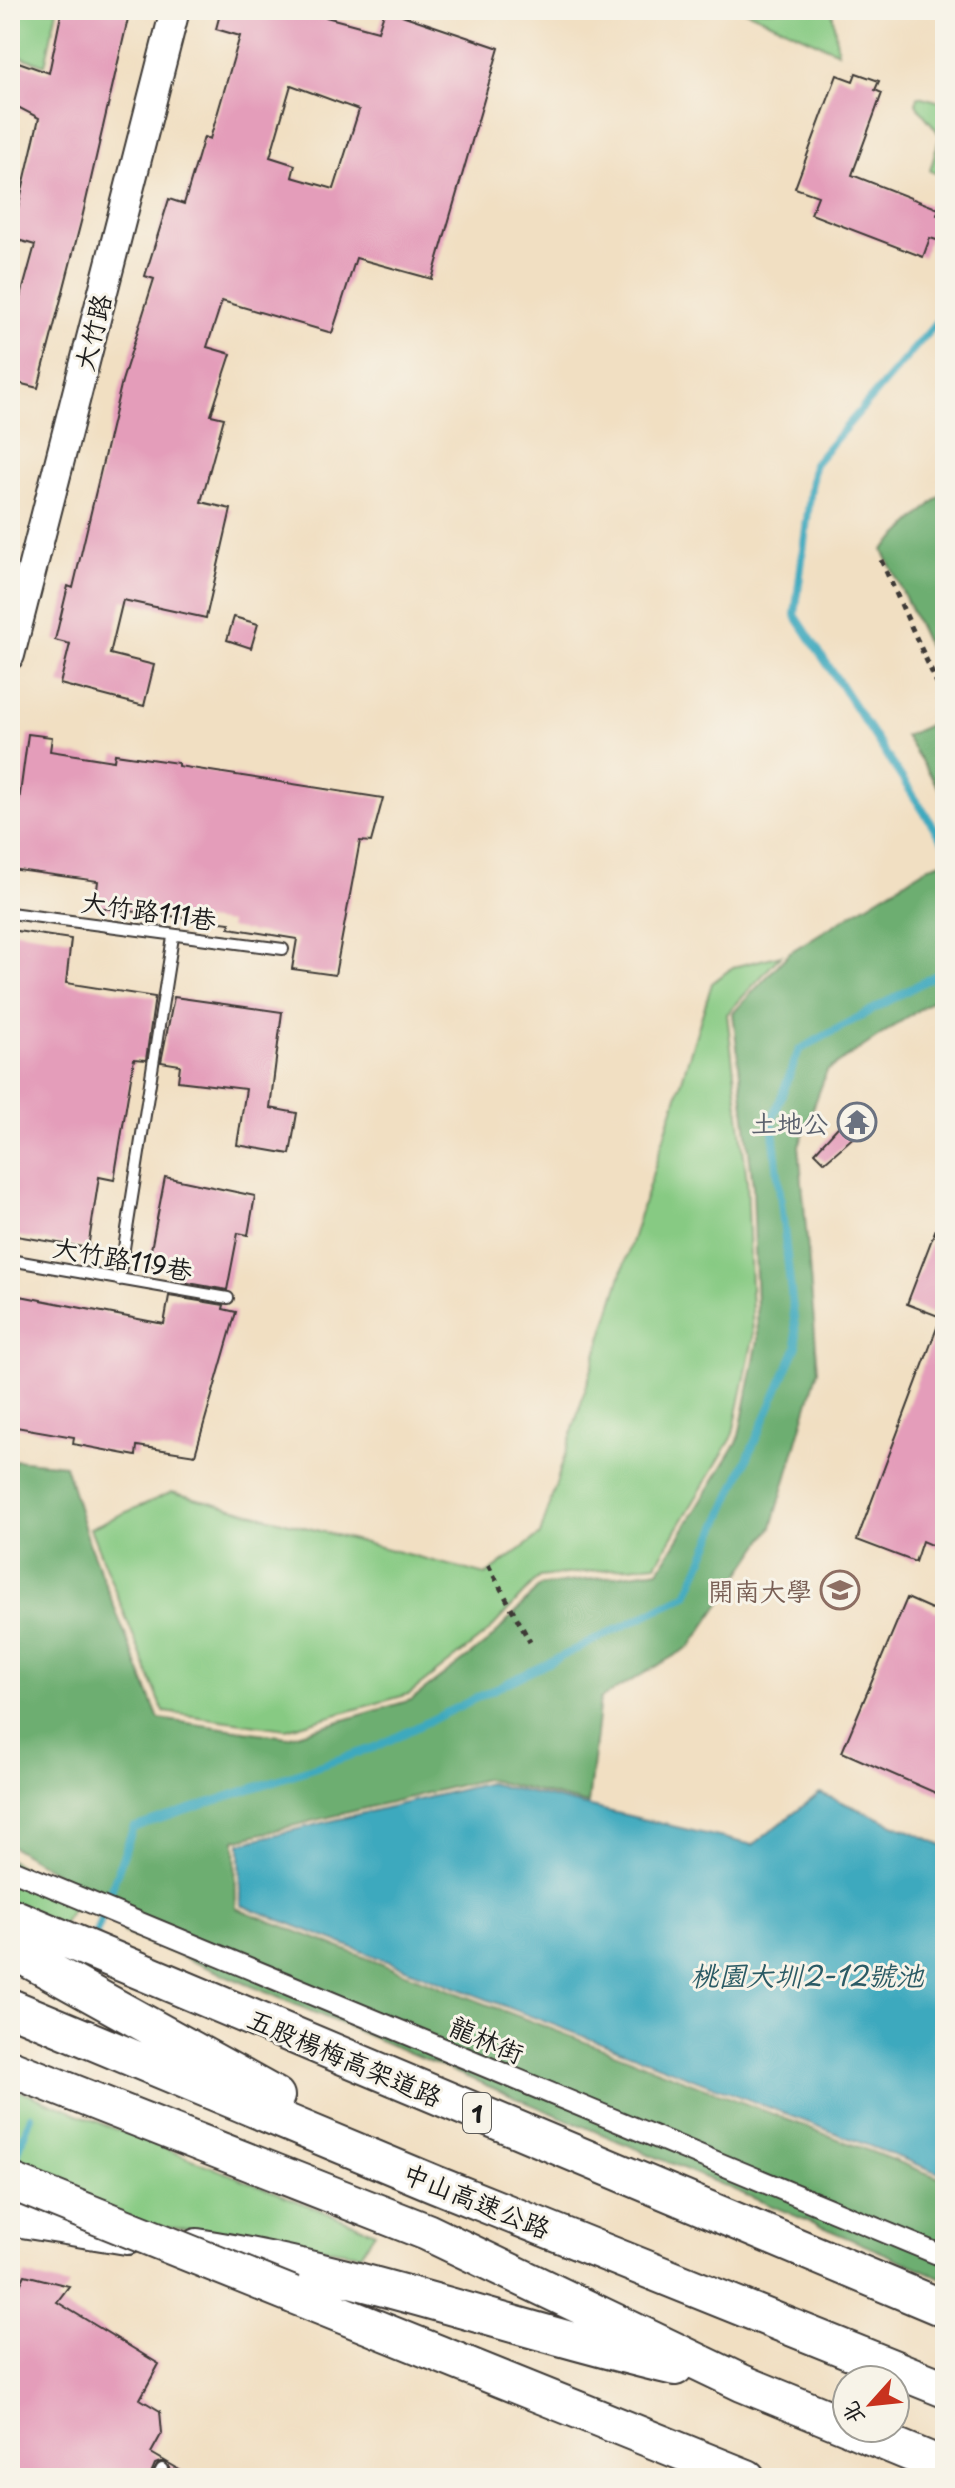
<svg xmlns="http://www.w3.org/2000/svg" width="955" height="2488" viewBox="0 0 955 2488" font-family="'Playpen Sans','LXGW WenKai TC',sans-serif">
  <style>
    .green { fill: #87ca83; stroke: #527350; stroke-width: 2 }
    .forest { fill: #6dae71; stroke: #446546; stroke-width: 2 }
    .water { fill: #3ea9be; stroke: #2d626d; stroke-width: 2 }
    .lines { fill: none; stroke-linecap: round; stroke-linejoin: round }
    .stream { stroke: #3ea9be; stroke-width: 8 }
    .building { fill: #e49dba; fill-rule: evenodd }
    .lane-casing { stroke: #3c3935; stroke-width: 14 }
    .street-casing { stroke: #3c3935; stroke-width: 24 }
    .secondary-casing { stroke: #3c3935; stroke-width: 32 }
    .highway-casing { stroke: #3c3935; stroke-width: 40 }
    .path { stroke: #3c3935; stroke-width: 5; stroke-dasharray: 6 6; stroke-linecap: butt }
    .lane { stroke: #fff; stroke-width: 10 }
    .street { stroke: #fff; stroke-width: 20 }
    .secondary { stroke: #fff; stroke-width: 28 }
    .highway { stroke: #fff; stroke-width: 36 }
    .highway-bridge-casing { stroke: #3c3935; stroke-width: 40; stroke-linecap: butt }
    .highway-bridge { stroke: #fff; stroke-width: 36 }
    .labels { text-anchor: middle; dominant-baseline: central; stroke-width: 6; stroke-linejoin: round; paint-order: stroke }
    .shield { fill: #f7f3e8; stroke: #5e5c59; stroke-width: 2 }
    .shield-label { font-size: 24px; font-weight: bold; fill: #1c1c1c }
    .street-label { font-size: 26px; fill: #1c1c1c; stroke: #f7f3e8 }
    .worship-label { font-size: 26px; fill: #5b616d; stroke: #f7f3e8; text-anchor: end }
    .education-label { font-size: 26px; fill: #785e54; stroke: #f7f3e8; text-anchor: end }
    .water-label { font-size: 28px; font-style: italic; fill: #2b5b65; stroke: #f7f3e8 }
  </style>
  <rect width="100%" height="100%" fill="#f7f3e8"/>
  <filter id="ink" filterUnits="userSpaceOnUse"><feTurbulence type="fractalNoise" baseFrequency=".0125" numOctaves="2"/><feDisplacementMap in="SourceGraphic" scale="16" xChannelSelector="R" yChannelSelector="G"/><feConvolveMatrix kernelMatrix="1 2 1 2 8 2 1 2 1" color-interpolation-filters="sRGB"/></filter>
  <filter id="wash" filterUnits="userSpaceOnUse"><feTurbulence type="fractalNoise" baseFrequency=".006" numOctaves="4" result="noise"/><feDisplacementMap in="SourceGraphic" scale="32" xChannelSelector="R" yChannelSelector="G"/><feGaussianBlur stdDeviation="1.8" result="paint"/><feColorMatrix in="noise" values="0 0 0 0 0 0 0 0 0 0 0 0 0 0 0 0 0 1.4 0 .05"/><feComposite in="paint" operator="in"/></filter>
  <g filter="url(#wash)">
    <rect width="100%" height="100%" fill="#f1dfc2"/>
    <path class="green" d="M10,10h47l-12,55 -35,-12z
      M744,10h88l6,42z
      M918,96l19,5 8,-2v78l-15,-6 10,-35c-7,-13 -18,-21 -24,-33z
      M781,955l-54,59 20,167 6,158 -21,99 -76,126 -117,13 -52,56 -78,61 -123,35 -122,-17 -74,-184 82,-36 314,83 54,-40 172,-552 21,-16z
      M10,1860l68,40 -27,43 -41,-18z
      M10,2087l365,145 -15,22 -165,-25 -185,-7z"/>
    <path class="forest" d="M945,491v192l-62,-133z
      M945,718v80l-40,-62z
      M945,861v131l-118,79 -28,75 19,224 -46,157 -81,119 -91,53 -12,105 -103,-25 -250,61 1,68 709,272v99l-822,-347 2,-28 -43,-15 -72,-44v-365l5,-20 50,5 25,81 69,173 128,18 124,-37 78,-59 51,-55 119,-16 79,-129 20,-101 -5,-154 -20,-173 57,-61 140,-86z"/>
    <path class="water" d="M488,1783l265,62 67,-52 125,53v329l-704,-270 -1,-62z"/>
    <g class="lines">
      <path class="stream" d="M945,313l-131,151 -19,151 150,229
        M93,1941l40,-113 243,-81 311,-152 110,-249 -25,-225 27,-71 146,-80
        M11,2171l20,-55"/>
    </g>
    <g id="blocks">
      <path class="building" d="M62,10h68l-48,208 -44,170 -28,-7v-45l25,-91 -24,-7 28,-120 -29,-15v-44l39,14z
        M221,10h79l78,21 7,-21h2l112,38 -67,231 -76,-21 -24,75 -110,-32 -15,46 24,7 -20,61 13,3 -23,84 30,7 -25,109 -83,-18 -13,54 44,11 -10,41 -84,-22 10,-40 -15,-4 13,-54 5,2 49,-207 32,-102 -9,-3 24,-77 15,5 20,-67 6,2 30,-103 -24,-7zM291,85l68,25 -25,79 -42,-12 3,-12 -25,-8z
        M856,73l23,8 -4,9 7,3 -30,82 87,34 -2,6 8,3v9l-5,14 -10,-3 -7,19 -112,-43 7,-18 -23,-8 42,-113 16,6z
        M234,617l24,7 -7,24 -24,-8z
        M28,734l24,3 -2,14 64,10 1,-7 63,9v3l205,32 -12,44 -11,-1 -25,134 -43,-6 5,-30 -68,-11 1,-5 -135,-16 3,-26 -88,-12z
        M10,930l61,9 -5,44 89,14 -9,63 -12,-1 -20,121 -15,-3 -11,71 -78,-13z
        M174,997l108,15 -12,96 27,5 -7,41 -53,-9 9,-56 -68,-8 2,-16 -19,-3z
        M858,1105l14,16 -47,41 -10,-10z
        M165,1177l90,19 -7,39 -10,-2 -11,57 -55,-10 2,-9 -26,-6z
        M943,1210l2,341 -23,-10 -7,21 -58,-22 84,-223 -34,-13z
        M10,1294l154,30 5,-28 55,9 -1,4 13,3 -41,143 -58,-9 -1,10 -63,-12 1,-7 -64,-11z
        M907,1598l38,17v182l-103,-45z
        M25,2275l44,11 -12,16 102,62 -19,35 20,12 2,22 -11,20 43,25h-28l4,-10 -7,-7 -8,3 -6,14h-139v-173z"/>
    </g>
  </g>
  <g filter="url(#ink)">
    <use href="#blocks" fill-opacity="0" stroke="#3c3935" stroke-width="2"/>
    <g class="lines">
      <g class="lane-casing">
        <path id="lane" d="M10,913l273,36
          M10,1260l218,38
          M119,1280l54,-343
          M157,2478l5,-9"/>
      </g>
      <g class="street-casing">
        <path id="street" d="M10,1869l935,388"/>
      </g>
      <g class="secondary-casing">
        <path id="secondary" d="M10,655l165,-645"/>
      </g>
      <g class="highway-casing">
        <path id="highway" d="M10,1916l935,393
          M10,1949l266,147
          M10,2007l425,177 510,205
          M10,2068l417,164 315,151 105,43
          M10,2217l117,19
          M197,2247c163,25 318,83 478,120
          M293,2295l454,183
          M851,2428l94,39"/>
      </g>
      <path class="path" d="M881,560l64,141
        M488,1565l42,77"/>
      <use href="#lane" class="lane"/>
      <use href="#street" class="street"/>
      <use href="#secondary" class="secondary"/>
      <use href="#highway" class="highway"/>
      <g class="highway-bridge-casing">
        <path id="highway-bridge" d="M10,2181l283,114"/>
      </g>
      <use href="#highway-bridge" class="highway-bridge"/>
    </g>
  </g>
  <defs>
    <g id="temple-ring" transform="scale(2)"><circle r="9.5" fill="#f7f3e8" stroke="#6b7280" stroke-width="1.5"/><path d="M0-6L5-2H3V0L6.5 2.5H4V6H1.5V3h-3V6H-4V2.5H-6.5L-3 0V-2H-5Z" fill="#6b7280"/></g>
    <g id="university-ring" transform="scale(2)"><circle r="9.5" fill="#f7f3e8" stroke="#8d6e63" stroke-width="1.5"/><path d="M0-5L7-2L0 1L-7-2ZM-4 1L0 2.5L4 1V4Q0 6-4 4Z" fill="#8d6e63"/></g>
  </defs>
  <g fill-rule="evenodd">
    <use href="#temple-ring" x="857" y="1122"/>
    <use href="#university-ring" x="840" y="1590"/>
  </g>
  <g class="labels">
    <rect class="shield" x="463" y="2093" width="28" height="40" rx="6"/>
    <g class="shield-label">
      <text x="477" y="2113">1</text>
    </g>
    <g class="street-label">
      <text transform="translate(92 332) rotate(-76)">大竹路</text>
      <text transform="translate(149 910) rotate(8)">大竹路111巷</text>
      <text transform="translate(123 1258) rotate(10)">大竹路119巷</text>
      <text transform="translate(487 2039) rotate(23)">龍林街</text>
      <text transform="translate(345 2057) rotate(23)">五股楊梅高架道路</text>
      <text transform="translate(477 2200) rotate(22)">中山高速公路</text>
    </g>
    <g class="worship-label">
      <text x="829" y="1122">土地公</text>
    </g>
    <g class="education-label">
      <text x="812" y="1590">開南大學</text>
    </g>
    <g class="water-label">
      <text x="807" y="1974">桃園大圳2-12號池</text>
    </g>
  </g>
  <rect width="955" height="2488" fill="none" stroke="#f7f3e8" stroke-width="40"/>
  <g transform="translate(871 2404) rotate(243)"><circle r="38" fill="#f7f3e8" stroke="#9f9d96" stroke-width="2"/>
  <path d="M0-6L14 30L0 20L-14 30Z" fill="#c8321e"/>
  <text y="-12" font-size="22" font-weight="bold" text-anchor="middle" fill="#1c1c1c">北</text>
  </g>
</svg>
